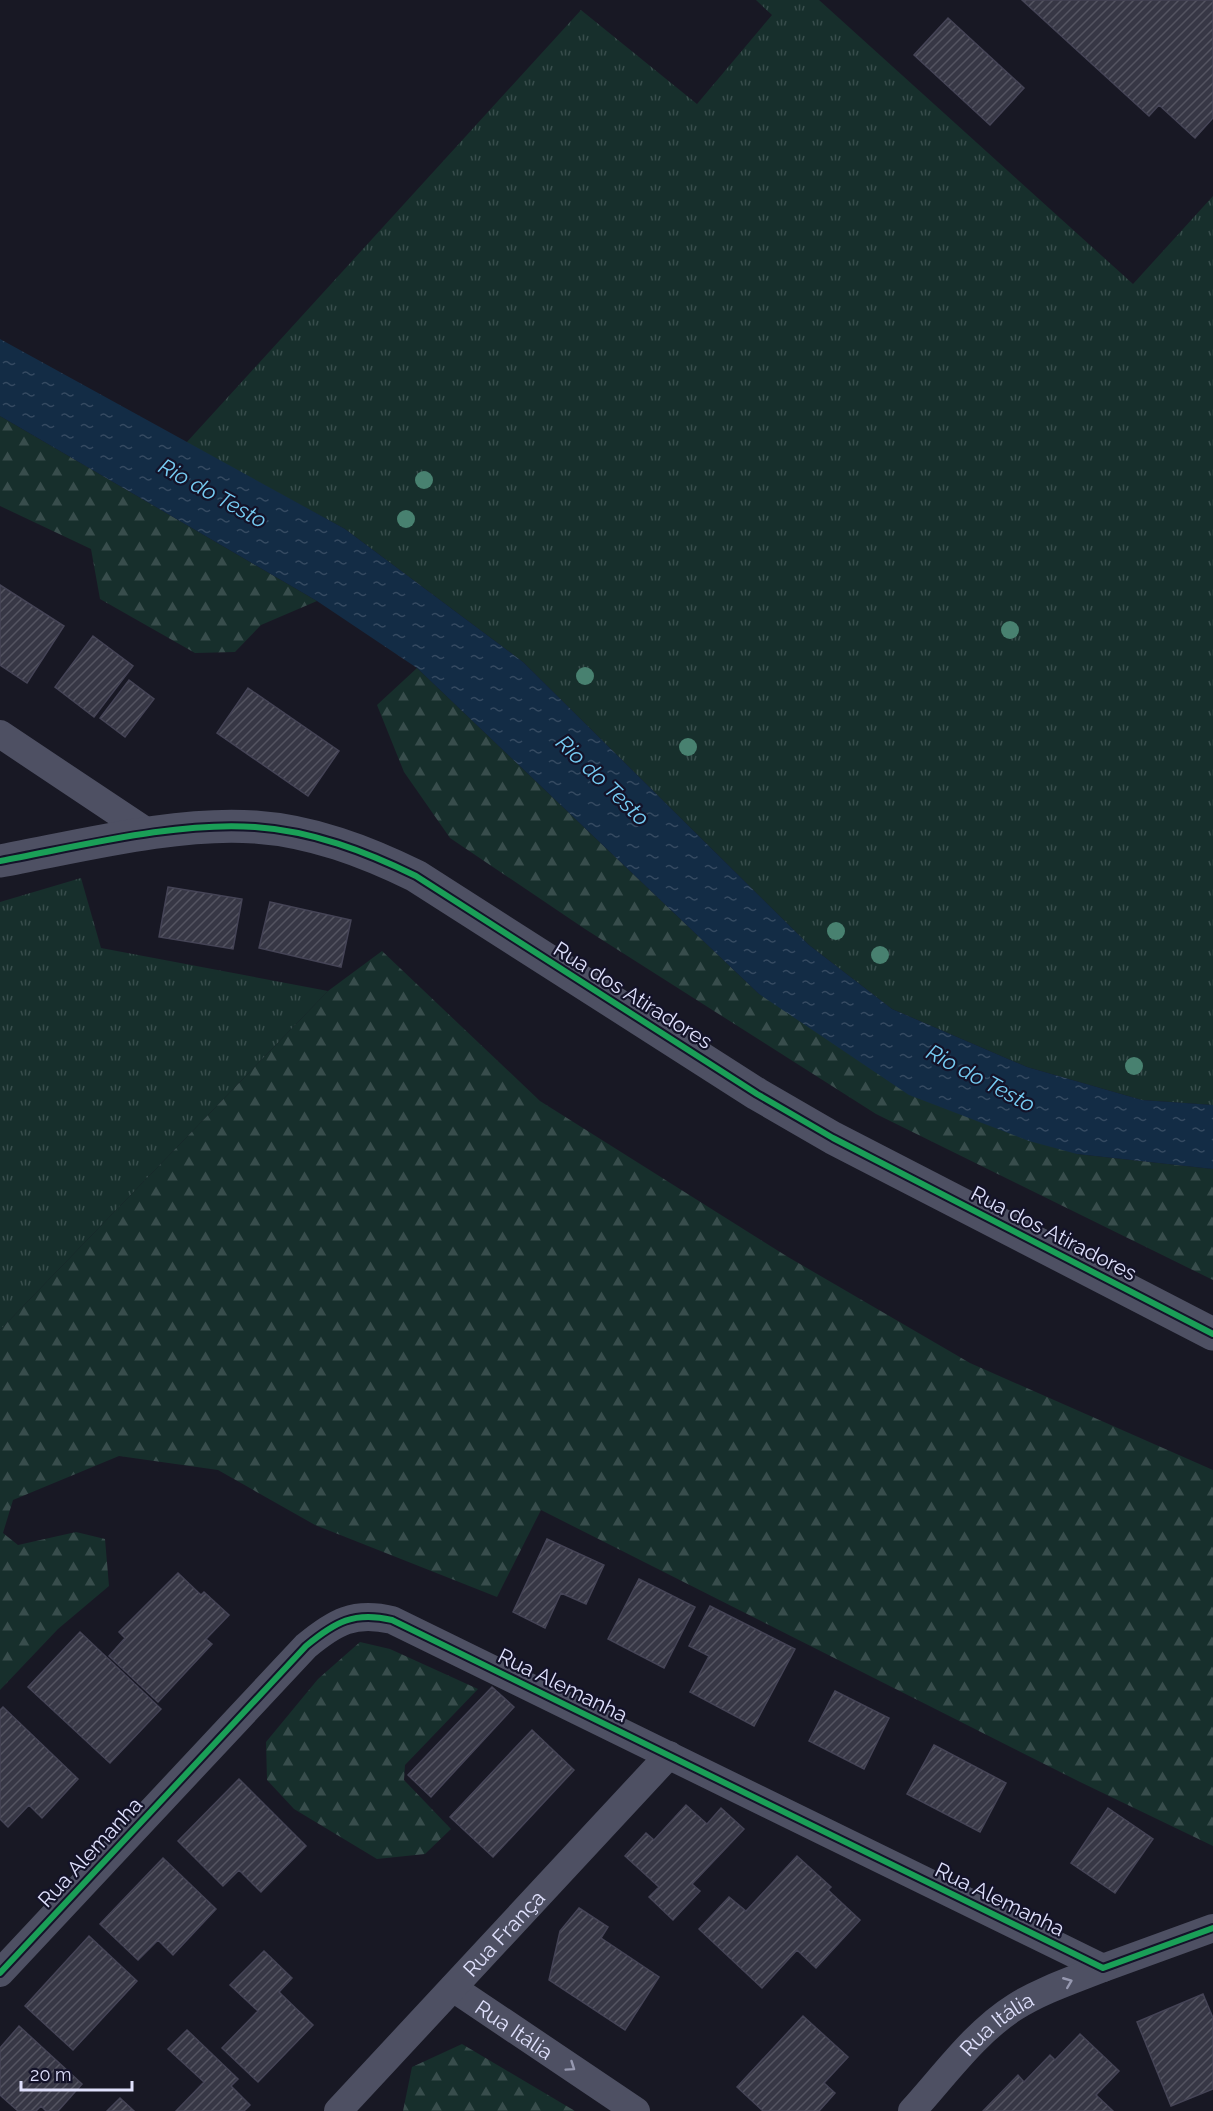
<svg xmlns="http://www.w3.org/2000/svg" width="1213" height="2111" viewBox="0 0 1213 2111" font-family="Raleway,sans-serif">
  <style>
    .grass { fill: url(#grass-tufts) }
    .forest { fill: url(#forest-firs) }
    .water { fill: url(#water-ripples) }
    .building { fill: url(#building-hatch); stroke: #454456; stroke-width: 1.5 }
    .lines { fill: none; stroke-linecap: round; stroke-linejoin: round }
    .minor { stroke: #4e5063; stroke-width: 28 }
    .tertiary { stroke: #4e5063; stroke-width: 33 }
    .cycleway-casing { stroke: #141329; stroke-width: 10 }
    .cycleway { stroke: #1a9f57; stroke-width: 6 }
    .tree { fill: #488170 }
    .oneway { stroke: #9698b0 }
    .labels { text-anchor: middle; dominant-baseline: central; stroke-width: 4.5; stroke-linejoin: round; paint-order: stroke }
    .street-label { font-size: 21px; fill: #dfe0fc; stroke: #141329 }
    .water-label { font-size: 22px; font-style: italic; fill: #76cbf2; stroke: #141329 }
  </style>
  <defs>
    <pattern id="grass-tufts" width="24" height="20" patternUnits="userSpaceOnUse" patternTransform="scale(1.5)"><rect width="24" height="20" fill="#172f2c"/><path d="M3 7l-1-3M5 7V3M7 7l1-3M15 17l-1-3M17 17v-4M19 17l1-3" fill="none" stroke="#384d4c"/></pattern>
    <pattern id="forest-firs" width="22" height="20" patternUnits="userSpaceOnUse" patternTransform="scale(1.5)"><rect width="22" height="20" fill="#172f2c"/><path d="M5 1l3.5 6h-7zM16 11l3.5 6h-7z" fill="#384d4c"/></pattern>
    <pattern id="water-ripples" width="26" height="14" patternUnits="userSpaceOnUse" patternTransform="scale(1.5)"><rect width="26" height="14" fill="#132c45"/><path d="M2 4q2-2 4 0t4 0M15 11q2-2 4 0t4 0" fill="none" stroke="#354a61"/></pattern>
    <pattern id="building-hatch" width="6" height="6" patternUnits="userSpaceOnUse" patternTransform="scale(1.5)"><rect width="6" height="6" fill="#373745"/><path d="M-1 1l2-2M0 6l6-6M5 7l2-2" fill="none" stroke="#545461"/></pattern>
  </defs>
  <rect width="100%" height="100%" fill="#181824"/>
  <path class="grass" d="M756,0h63l314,284 80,-88v909l-71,-5 -115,-33 -135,-58 -83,-64 -286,-283 -178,-133 -159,-86 395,-433 116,94 75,-89z
    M81,878l20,70 227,43 -328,339v-428z"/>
  <path class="forest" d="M0,416l317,185 -56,24 -26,27 -40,1 -95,-54 -9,-50 -91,-43z
    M417,668l342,326 318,160 136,15v111l-337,-166 -291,-185 -135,-91 -46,-66 -27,-67z
    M382,951l158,150 248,156 182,106 243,107v376l-135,-65 -537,-271 -44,87 -182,-72 -97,-55 -99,-14 -106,44 -10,33 15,12 58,-13 29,7 4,47 -51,43 -58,61v-360l328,-339z
    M360,1642l30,7 88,40 -73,76 -1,15 47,49 -26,25 -48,5 -83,-50 -27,-29 -1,-38 52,-63z
    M462,2044l113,67h-172l9,-44z"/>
  <path class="water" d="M0,339l345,190 178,133 286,283 83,64 135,58 115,33 71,5v64l-136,-15 -48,-13 -120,-46 -150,-101 -342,-326 -100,-67 -317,-185z"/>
  <path class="building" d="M1022,0h191v118l-18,20 -36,-33 -10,11z
    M948,18l76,70 -34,37 -76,-70z
    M0,585l64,41 -37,57 -27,-18z
    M93,636l40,30 -39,51 -39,-30z
    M129,680l25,19 -29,38 -25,-19z
    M248,688l91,63 -31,45 -91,-63z
    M168,887l74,12 -9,50 -74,-12z
    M270,902l81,18 -10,47 -82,-19z
    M547,1539l57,26 -18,39 -25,-11 -16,35 -32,-16z
    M178,1573l23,22 3,-3 25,23 -23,24 6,5 -54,58 -49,-46 16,-18 -6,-6z
    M639,1579l56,28 -31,61 -56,-29z
    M710,1606l85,43 -41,77 -64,-34 19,-36 -20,-10z
    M80,1632l81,77 -51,54 -82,-76z
    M492,1687l22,20 -83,90 -23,-22z
    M835,1691l54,27 -25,51 -55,-28z
    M3,1707l75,72 -36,39 -13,-13 -21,22 -8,-8v-109z
    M532,1730l42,40 -81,87 -43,-40z
    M934,1745l72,38 -26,49 -73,-38z
    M239,1779l67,67 -45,46 -22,-22 -16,16 -45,-45z
    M686,1805l21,19 14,-16 23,21 -52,55 8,7 -27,29 -24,-23 10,-10 -34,-31 21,-23 8,7z
    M1108,1808l45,31 -38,54 -44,-30z
    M797,1856l34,31 -3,3 32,30 -44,48 -19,-18 -35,38 -63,-59 30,-32 17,14z
    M163,1858l53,51 -43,46 -15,-15 -20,20 -38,-36z
    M579,1908l29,19 -7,11 58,39 -34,53 -76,-50 11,-49z
    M89,1936l48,45 -64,69 -48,-44z
    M264,1951l28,27 -13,14 34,33 -55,57 -36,-34 36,-37 -28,-26z
    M1203,1994l10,24v71l-42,17 -34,-84z
    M803,2016l45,41 -24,26 11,10 -16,18h-56l-26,-24z
    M19,2026l63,58 -24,27h-12l-5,-5 -5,5h-18l-18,-16v-47z
    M187,2030l51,49 -7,7 19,19 -6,6h-68l28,-29 -36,-33z
    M1080,2034l39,37 -23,24 17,16h-130l35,-36 6,7 26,-27 5,5z
    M120,2098l14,13h-27z"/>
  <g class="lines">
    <g class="minor">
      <path d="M0,734l150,100"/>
      <path d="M0,1973l306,-327c29,-24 48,-35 86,-26l711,348 110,-40"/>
      <path id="s1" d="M453,1988l183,123"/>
      <path id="s2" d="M338,2111l331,-356"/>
      <path id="s3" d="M912,2111c32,-35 63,-79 103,-104 27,-17 58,-27 88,-39"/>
    </g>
    <path class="tertiary" d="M0,861c76,-14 178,-40 255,-34 57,4 110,24 161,49l341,218 76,44 380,196"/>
    <g class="cycleway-casing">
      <path id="cycleway" d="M0,861c76,-14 178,-40 255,-34 57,4 110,24 161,49l341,218 76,44 380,196
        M0,1973l306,-327c29,-24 48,-35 86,-26l711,348 110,-40"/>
    </g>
    <use href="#cycleway" class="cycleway"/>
  </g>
  <g class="tree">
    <circle cx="424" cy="480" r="9"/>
    <circle cx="406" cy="519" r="9"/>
    <circle cx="1010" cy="630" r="9"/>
    <circle cx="585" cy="676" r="9"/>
    <circle cx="688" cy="747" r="9"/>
    <circle cx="836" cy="931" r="9"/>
    <circle cx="880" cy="955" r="9"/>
    <circle cx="1134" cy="1066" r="9"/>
  </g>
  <defs><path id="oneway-chevron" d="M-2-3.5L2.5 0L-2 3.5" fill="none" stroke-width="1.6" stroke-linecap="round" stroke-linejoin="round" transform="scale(1.5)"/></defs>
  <g class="oneway">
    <use href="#oneway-chevron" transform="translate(1068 1982) rotate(-22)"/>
    <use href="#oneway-chevron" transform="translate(571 2067) rotate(34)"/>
  </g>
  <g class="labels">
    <g class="street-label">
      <text transform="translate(633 995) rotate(32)">Rua dos Atiradores</text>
      <text transform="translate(1054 1233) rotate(27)">Rua dos Atiradores</text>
      <text transform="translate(563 1685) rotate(26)">Rua Alemanha</text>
      <text transform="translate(90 1852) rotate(-47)">Rua Alemanha</text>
      <text transform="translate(1000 1899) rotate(26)">Rua Alemanha</text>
      <text stroke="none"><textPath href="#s2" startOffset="243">Rua França</textPath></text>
      <text stroke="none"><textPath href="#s3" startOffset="122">Rua Itália</textPath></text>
      <text stroke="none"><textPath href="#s1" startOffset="74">Rua Itália</textPath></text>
    </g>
    <g class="water-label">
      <text transform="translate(213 493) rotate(29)">Rio do Testo</text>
      <text transform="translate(603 780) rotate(44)">Rio do Testo</text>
      <text transform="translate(981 1078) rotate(28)">Rio do Testo</text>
    </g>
  </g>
  <path d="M21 2081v9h111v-9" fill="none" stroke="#dfe0fc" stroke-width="3"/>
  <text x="30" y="2081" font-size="18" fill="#dfe0fc" stroke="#141329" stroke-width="4.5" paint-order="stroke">20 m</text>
</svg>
